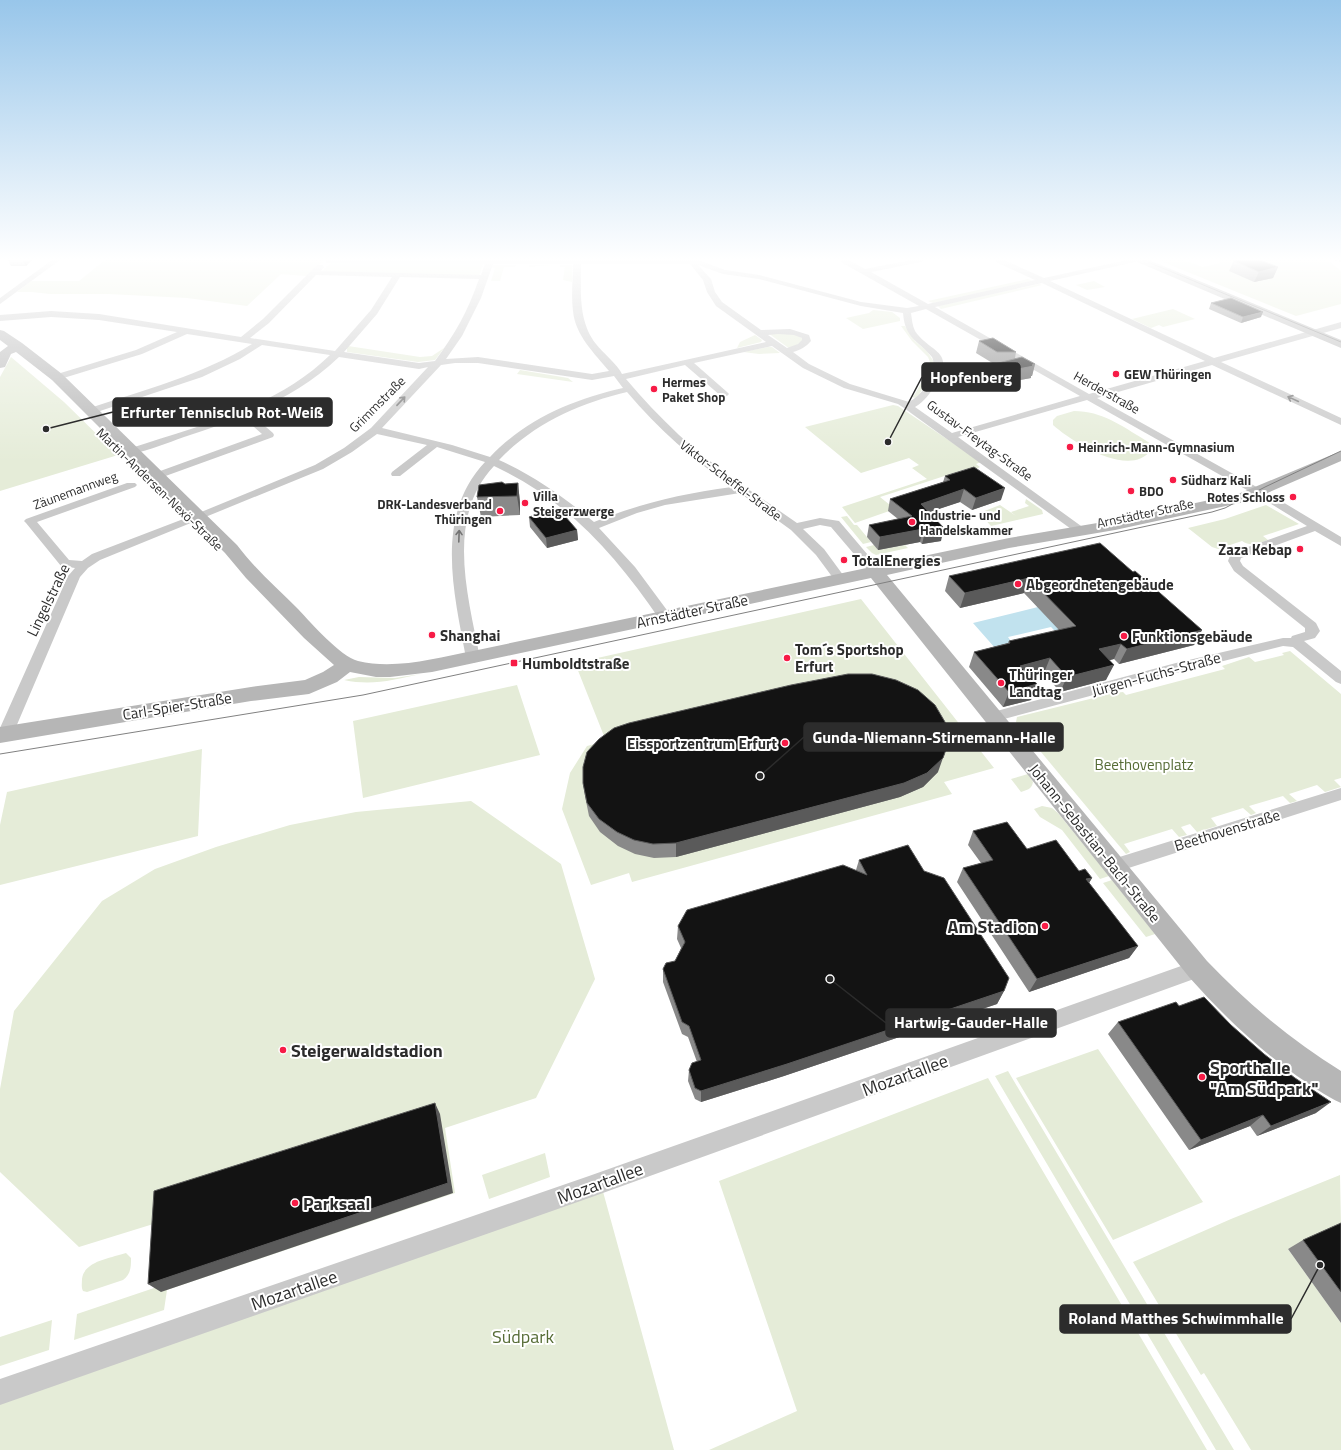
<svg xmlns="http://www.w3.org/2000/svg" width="1341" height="1450" viewBox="0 0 1341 1450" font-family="'Titillium Web',sans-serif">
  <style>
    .green { fill: #e5ecd8 }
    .water { fill: #c1e2ee }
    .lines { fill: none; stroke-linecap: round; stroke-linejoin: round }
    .street { fill: #c9c9c9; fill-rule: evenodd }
    .secondary { fill: #b6b6b6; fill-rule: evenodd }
    .tram { stroke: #818181; stroke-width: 1 }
    .rail { stroke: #818181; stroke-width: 1.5; stroke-dasharray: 2.5 1.5; stroke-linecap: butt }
    .wall { fill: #898989 }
    .shaded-wall { fill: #5a5a5a }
    .building { fill: #131313; stroke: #5a5a5a }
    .oneway { stroke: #737373 }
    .poi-dot { fill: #f71b46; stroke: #fff; stroke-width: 1.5 }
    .labels { text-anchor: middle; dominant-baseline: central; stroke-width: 4; stroke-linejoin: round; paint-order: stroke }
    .far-poi-label { font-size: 13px; font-weight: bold; fill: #2c2c2c; stroke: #fff; text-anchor: start }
    .far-street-label { font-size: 13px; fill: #2c2c2c; stroke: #fff }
    .poi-label { font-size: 15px; font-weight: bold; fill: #2c2c2c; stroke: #fff; text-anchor: start }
    .street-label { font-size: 15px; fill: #2c2c2c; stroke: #fff }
    .park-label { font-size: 15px; fill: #566c36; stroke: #fff }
    .near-poi-label { font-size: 18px; font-weight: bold; fill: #2c2c2c; stroke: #fff; text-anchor: start }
    .near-street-label { font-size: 18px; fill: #2c2c2c; stroke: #fff }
    .near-park-label { font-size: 18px; fill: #566c36; stroke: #fff }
    .leader { fill: none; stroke: #2c2c2c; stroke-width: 1.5 }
    .callout-dot { fill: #2c2c2c; stroke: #fff; stroke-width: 1.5 }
    .callout { fill: #2c2c2c; stroke: #2c2c2c; stroke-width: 1.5 }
    .callout-label { font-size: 16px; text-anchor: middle; font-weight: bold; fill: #fff }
  </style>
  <rect width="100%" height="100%" fill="#fff"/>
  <path class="green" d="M105,260h220l-19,16 -25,-2 -34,32 -60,-8 -78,-4h-59l-18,-2h-15l14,-11h48z
    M1158,260h26l19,7 17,-4v-3h108l13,11v33l-45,12z
    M332,262l151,2 -4,12 -158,-4z
    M491,265h25l-1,2h-11l-4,14h-9l4,-13 -5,-1z
    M529,265h43v17l-9,-2 2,-13h-5v-2l-25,1v1h-6z
    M1028,279l4,2 -99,22 -5,-2z
    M1094,281l11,6 -18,3 -11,-5z
    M1039,284l3,1 -101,24 -3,-3z
    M1173,309l22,10 -32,8 -4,-2 -8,3 -19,-9z
    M873,310l19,2 8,6v3l-37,8 -17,-11 23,-5z
    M901,326h4l10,15 12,10 7,11v6l-15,27 -4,3 -3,-1 3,-3 15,-27v-5l-2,-5 -16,-16z
    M768,333h25l12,7 -15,9z
    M755,335l7,5 -1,2 -24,6 3,-6z
    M348,346l72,11 12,-1 12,-8 -9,12 -17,2 -71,-10v-3h-1z
    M768,347h4l8,6 -21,1 -16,-2z
    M11,357l53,45 54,53 -118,36v-114z
    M520,370l48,8 5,4 -56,-8z
    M893,405l5,1 83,56 -5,2 4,3 -10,5 -4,-3 -86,28 15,12 -40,14 -13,-16 85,-28 -15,-11 7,-3 -10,-7 -48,15 -56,-46z
    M1074,411c28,0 48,15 71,29l6,4v6c-21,29 -79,-8 -98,-25v-5l4,-4z
    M1026,499l16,11 1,4 -52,12 -10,-11 19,-3 -16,2 -2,-2 18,-7 16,11 -5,-4 18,-6 -4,-3z
    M1266,505l33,19 -36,12 5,4c-9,3 -17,7 -26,1l-24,8 -6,-2 -24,-19 37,-9z
    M847,516l7,9h3l14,17 -8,2 -22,-27z
    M874,545l4,5 27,-5 3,3 -32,7 -4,-2 -6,-6z
    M861,599l133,169 -50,14 8,12 -320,88 -3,-9 -38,12 -29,-76 8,-36 17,-27 19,-5 -31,-78z
    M1290,651l51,43v84l-7,2 7,7 -16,5 -8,-7 -28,9 8,7 -7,2 -7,-7 -34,10 7,7 -5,2 -8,-7 -32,10 6,8 -20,6 -7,-8 -9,3 6,8 -8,2 -7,-8 -48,15 6,8 -4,2 -110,-132 1,-5 97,-24 9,-1 3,3 99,-26 -3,-3 27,-9 6,5 29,-7 -2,-2z
    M421,674c-28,6 -49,12 -77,6l15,-3 36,1z
    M517,685l23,70 -177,43 -10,-77z
    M202,749l-4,87 -198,49v-60l7,-33z
    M1028,774l5,8c-1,7 -6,8 -12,10l-10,-13z
    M471,801l90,63 34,115 -59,119 -91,30 10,65 -288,97 -3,20 -90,30 3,-26 83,-28 3,-65 -84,26 -79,-75v-83l14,-78 88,-110 53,-32 61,-22 74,-22 66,-13z
    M1042,806l10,2 6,5 51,63 -9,3 -38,-49 -22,-13 -6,-8z
    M1112,880l43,54 -9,3 -43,-54z
    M1098,1049l105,153 -90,38 -97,-162z
    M1008,1071l13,22 213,357h-18l-221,-374z
    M988,1078l219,372h-498l88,-39 -78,-230z
    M545,1153l5,24 -61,22 -7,-24z
    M1340,1175l1,50 -53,24 53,74v127h-90l-47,-77 -3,2 -68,-113 98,-43z
    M602,1188l72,262h-674v-51z
    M126,1253l5,5c0,9 0,16 -8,22l-36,12 -4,-1c-2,-4 -1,-8 -1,-12 2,-18 29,-21 44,-26z
    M52,1320l-3,30 -49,16v-29z"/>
  <path class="water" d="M1038,607l32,34 -12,-7 -7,-7 -43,10 7,10 -12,10 -30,-34z"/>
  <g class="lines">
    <path class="street" d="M52,260h8l-60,44v-6z
      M326,260h372l27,10 34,5 102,27 46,6 12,-2 -78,-44v-2h8l16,9 46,-9h13l-3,2 -50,10 57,32 107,-24 -39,-18v-2h8l40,18 83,-18h11l-3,2 -85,19 164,77 127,-36v6l-120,34 120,56v7l-129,-60 -115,33 174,97 70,42v9l-26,-15 -74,27 -1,3 3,5 73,57 4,8 -5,7 -11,3 37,30v13l-5,-2 -43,-35 -10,-1 -107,27 -183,49 -5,-1 -2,-4 2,-4 5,-1 183,-49 107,-25h8l1,-2 13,-4v-4l-71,-57 -6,-10 3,-8 76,-27 -44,-27 -176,-99 -129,37 130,94 -2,3h-8l-174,-126 -6,-4 -54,-16 -41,-20 -31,-22 -78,17 33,29 2,2 -2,2h-6l-36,-31 -59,14c16,19 34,38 53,56 36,33 78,60 118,88l23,-5 19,3 40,47 2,3 -2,3h-8l-40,-47 -11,-2 -17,4 21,20 22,30 -2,3h-8l-20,-27 -25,-25 -51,-37 -75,12 -28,8 -38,15 36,39 37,50 -2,3 -5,1 -5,-1c-45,-66 -93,-120 -166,-154 -49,52 -26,130 -14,192l-2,3 -5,2 -5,-2 -2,-3c-12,-65 -32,-142 19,-196l-48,-15 -37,29h-8l-1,-2 1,-2 35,-27 -50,-11 -25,18 -29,17 -223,91 -12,8 -8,9 -67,157 -3,4 -5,1 -5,-1v-10l68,-152 7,-8 -14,-2 -35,-43 -2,-2 2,-2 101,-36h8l2,2 -2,2 -98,35 32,38 13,1 10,-7 94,-36 6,-1 2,-2 121,-50 29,-17 27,-20 57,-61 -9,2 -80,-12c-42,41 -99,62 -155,80 -17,6 -34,13 -52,17l-5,-3 1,-2c70,-23 148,-41 202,-94l-68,-10 -22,14 -38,18 -111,37 -4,-1 -1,-2 1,-2c57,-19 115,-34 165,-65l-65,-10 -45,20 -85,26 -5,-3 2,-2 82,-25 41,-18 -78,-12 -48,-3 -51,4v-6l51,-4 48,3 142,23 22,-18 54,-54h6l1,2 -3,4 160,4 4,-11 -156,-1h-3zM493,264h80c0,15 -2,32 0,47 2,24 22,43 36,60l-17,3 -114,-17 -32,2 16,-23 19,-38zM581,264h109l13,16 4,12 9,14 50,36 -144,32c-4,-9 -19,-21 -26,-30 -18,-23 -15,-52 -15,-80zM698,265l25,9 36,5 102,27 42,7c2,26 15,27 29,44 7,15 -10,39 -23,45l-59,-18 -41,-20 -16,-12c7,-2 13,-5 18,-11l-2,-6 -19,-6 -29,1 -39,-28 -7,-10 -4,-13zM316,275l76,2 -21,33 -36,41 -85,-13 19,-15zM400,277l79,2c-11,32 -24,55 -44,82l-16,2 -75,-11 33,-38zM1042,283l163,78 -116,33 -154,-87zM926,309l154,87 -128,37 -37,-26c10,-6 15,-14 21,-23 20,-34 -6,-31 -21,-53 -3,-6 -3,-12 -4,-18zM778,334l16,1 8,3v2l-4,4 -11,4 -19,-13zM455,363h23l114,17 22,-4 9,12c-49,11 -97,31 -133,69l-38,-12 -70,-17 59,-63zM627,392c31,37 66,67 105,95 -52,7 -90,16 -138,35 -30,-25 -60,-46 -95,-62 34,-36 81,-57 128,-68z
      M249,415l4,1 20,17 1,2 -1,2 -113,41 -4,1 -6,-3 2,-2 110,-40 -18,-16z
      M1341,788v12l-228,73 -6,-2 -3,-5 3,-5 6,-2z
      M1198,960l7,3 2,6 -2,6 -616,223 -589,207v-26l589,-203z"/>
    <path class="secondary" d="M1136,260h13l192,80v8l-204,-86z
      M0,330l4,1 18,12 40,31 175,171c18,24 40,43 61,64 14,15 42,47 60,52 37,9 78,-3 115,-10l536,-113 106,-18 123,-26 103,-43v10l-92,40 -134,29 -106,18 -122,27 320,386c41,43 84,79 134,110v32c-16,-7 -30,-18 -44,-27 -41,-29 -75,-62 -108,-99l-318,-399 -439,94 -42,5h-14l-26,-5 -13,10 -28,12 -58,7 -251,42v-16l251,-40 54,-7 18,-8 11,-7 -30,-27 -58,-60 -21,-25 -173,-173 -36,-28 -5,2 -6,13 -5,1v-16l8,-6 -8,-6z"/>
    <path class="tram" d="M1143,260l198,82
      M0,754l363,-59 849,-183 13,-4 40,-21 76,-36"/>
    <path class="rail" d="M1335,260l6,1"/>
  </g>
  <path class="wall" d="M8,260h24l-6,6h-15z
    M1234,260h21l23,7 -5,11 -19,4 -25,-11z
    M1211,303l50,14 -20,6 -32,-14z
    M979,341l37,11 -1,6 20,6 -3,12h-1v2l-32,6 -12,-7 3,-12 4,-1 -18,-11z
    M945,476l56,24 -29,10 -12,-8 -31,10 12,29 -19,3 -2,-2 -42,8 -11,-13 2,-12 29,-6 -10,-8 2,-12 53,-17z
    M518,483l2,20v12l-39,2 -4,-20 28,-13z
    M529,517l48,13 1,10 -31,8 -17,-21z
    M1133,572l69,58 -8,15 -75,19 -5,-5 -5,1 -3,20 -46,12 -16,-19 -14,4 7,7 -6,16 -28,7 -34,-40 5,-15 34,-9 1,-2 50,-11 -35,-37 -64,15 -15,-17 4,-15z
    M938,772l-15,15 -23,10 -224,60 -22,1 -19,-4 -17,-8 -18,-14 -11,-16 -4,-20 -2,-13z
    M973,831l54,18 52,22 13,7 -3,5 49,63 -9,12 -100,34 -72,-110 6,-14 18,-5 -13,-18z
    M859,860l65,11 80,120 -7,13 -213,72 -83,26 -6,-3 -7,-18 1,-11 8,-8 -9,-25 -6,-3 -19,-52v-13l12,-8 6,-13 -4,-9 1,-13 178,-56z
    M1179,1006l137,107 -59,23 -7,-10 -61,24 -81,-116 10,-12z
    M1341,1223v100l-53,-74 15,-9z"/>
  <path class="shaded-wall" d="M23,260h9l-6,6z
    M1278,267l-5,11 -19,4 5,-10z
    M1263,312l-2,5 -20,6 2,-6z
    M1035,364l-3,12h-1v2l-32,6 3,-12z
    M518,483l2,20v12l-3,-19z
    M1005,488l-4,12 -29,10 4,-12z
    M964,489l-4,13 -42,14 3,-12z
    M944,528l-3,13 -19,3 3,-12z
    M923,529l-3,13 -42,8 2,-13z
    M577,530l1,10 -31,8 -1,-10z
    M1029,578l-5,15 -64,15 5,-15z
    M1202,630l-8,15 -75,19 8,-15z
    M1121,644l-7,15 -22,6 7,-16z
    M1050,658l-6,15 -30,8 6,-15z
    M1114,665l-8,15 -46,12 7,-15z
    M1037,684l-6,16 -28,7 6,-15z
    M949,741l-11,31 -15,15 -23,10 -224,60v-14z
    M1092,878l-8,13 2,-12z
    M1138,946l-9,12 -100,34 8,-13z
    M1004,991l-7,13 -213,72 -83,26v-11z
    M1331,1102l-15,11 -59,23 14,-10z
    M435,1103l5,11 13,79 -292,99 -13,-8z
    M1263,1115l-13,11 -61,24 12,-10z"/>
  <path class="building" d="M1234,260h26l18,7 -19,5 -25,-11z
    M1231,298l32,14 -20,5 -32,-14z
    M993,338l23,14h-19l-18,-11z
    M1022,357l13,7 -3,1 2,1 -32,6 -12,-7z
    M974,467l31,21 -29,10 -12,-9 -43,15 23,24 -19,4 -2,-3 -43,8 -11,-12 43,-9 -22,-17 60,-19 -5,-4z
    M502,482l3,2 13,-1 -1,13 -40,1 2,-12z
    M558,508l19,22 -31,8 -17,-21z
    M1100,543l33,29 2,-1 67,59 -75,19 -6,-5 -22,5 15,16 -47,12 -17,-19 -30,8 17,18 -28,8 -35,-40 36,-9 -1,-2 67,-15 -47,-48 -64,15 -16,-17z
    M848,674h24l24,6 22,10 17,15 10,17 4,19 -6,17 -16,15 -23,10 -228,60 -23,1 -19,-4 -17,-8 -18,-13 -12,-16 -4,-20v-16l4,-15 12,-13 15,-11 15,-5 162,-38z
    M1007,822l20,27 29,-9 23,31 6,-2 7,9 -6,1 52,67 -101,33 -74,-111 30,-8 -20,-29z
    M908,845l16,26 20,7 65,100 -5,13 -217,73 -86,27 -6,-3 -6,-18 3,-7 9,-3 -12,-34 -7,-4 -19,-53 3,-6 9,-2 10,-19 -7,-16 9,-16 156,-45 24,10 -8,-15z
    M1204,997l27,28 33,29 31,24 36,24 -60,24 -8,-11 -62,25 -83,-118 58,-20 3,4z
    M435,1103l13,80 -300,101 6,-93z
    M1341,1223v69l-38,-52z"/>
  <defs><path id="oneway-shaft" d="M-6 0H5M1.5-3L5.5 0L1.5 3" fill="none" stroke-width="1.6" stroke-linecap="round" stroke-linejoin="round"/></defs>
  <g class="oneway">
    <use href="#oneway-shaft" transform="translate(1293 399) rotate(-155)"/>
    <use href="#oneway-shaft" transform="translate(401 401) rotate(-47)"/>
    <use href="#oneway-shaft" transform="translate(459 536) rotate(-88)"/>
  </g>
  <linearGradient id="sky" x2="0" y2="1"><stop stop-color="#98c6ea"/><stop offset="0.56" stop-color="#fff"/><stop offset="1" stop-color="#fff" stop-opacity="0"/></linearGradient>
  <rect width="1341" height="463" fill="url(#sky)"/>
  <g class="poi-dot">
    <circle cx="1116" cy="374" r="4"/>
    <circle cx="654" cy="389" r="4"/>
    <circle cx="1070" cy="447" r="4"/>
    <circle cx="1173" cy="480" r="4"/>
    <circle cx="1131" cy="491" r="4"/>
    <circle cx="1293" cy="497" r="4"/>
    <circle cx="525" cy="503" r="4"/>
    <circle cx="500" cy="511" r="4"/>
    <circle cx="912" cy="522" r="4"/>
    <circle cx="1300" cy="549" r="4"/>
    <circle cx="844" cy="560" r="4"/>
    <circle cx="1018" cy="584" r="4"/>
    <circle cx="432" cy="635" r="4"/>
    <circle cx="1124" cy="636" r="4"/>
    <circle cx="787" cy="658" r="4"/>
    <rect x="510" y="659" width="8" height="8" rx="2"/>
    <circle cx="1001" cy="683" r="4"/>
    <circle cx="785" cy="743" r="4"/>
    <circle cx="1045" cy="926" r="4"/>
    <circle cx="283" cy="1050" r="4"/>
    <circle cx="1202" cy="1077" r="4"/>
    <circle cx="295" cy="1203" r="4"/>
  </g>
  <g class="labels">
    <g class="far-poi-label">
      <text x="1124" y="374">GEW Thüringen</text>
      <text x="662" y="382">Hermes<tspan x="662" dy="15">Paket Shop</tspan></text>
      <text x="1078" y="447">Heinrich-Mann-Gymnasium</text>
      <text x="1181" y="480">Südharz Kali</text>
      <text x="1139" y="491">BDO</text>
      <text x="533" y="496">Villa<tspan x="533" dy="15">Steigerzwerge</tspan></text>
      <text x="1285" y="497" text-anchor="end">Rotes Schloss</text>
      <text x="492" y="504" text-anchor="end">DRK-Landesverband<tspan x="492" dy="15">Thüringen</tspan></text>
      <text x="920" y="515">Industrie- und<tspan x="920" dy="15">Handelskammer</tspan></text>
    </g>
    <g class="far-street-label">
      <text transform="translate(1107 392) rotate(29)">Herderstraße</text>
      <text transform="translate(377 404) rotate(-45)">Grimmstraße</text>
      <text transform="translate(980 440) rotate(36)">Gustav-Freytag-Straße</text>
      <text transform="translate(731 480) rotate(37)">Viktor-Scheffel-Straße</text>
      <text transform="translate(160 489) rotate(44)">Martin-Andersen-Nexö-Straße</text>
      <text transform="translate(75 490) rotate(-20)">Zäunemannweg</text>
      <text transform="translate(1145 513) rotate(-12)">Arnstädter Straße</text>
    </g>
    <g class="poi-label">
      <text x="1292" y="549" text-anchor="end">Zaza Kebap</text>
      <text x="852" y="560">TotalEnergies</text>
      <text x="1026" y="584">Abgeordnetengebäude</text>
      <text x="440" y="635">Shanghai</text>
      <text x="1132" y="636">Funktionsgebäude</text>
      <text x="795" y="649">Tom´s Sportshop<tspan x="795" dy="17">Erfurt</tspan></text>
      <text x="522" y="663">Humboldtstraße</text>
      <text x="1009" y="674">Thüringer<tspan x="1009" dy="17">Landtag</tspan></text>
      <text x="777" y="743" text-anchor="end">Eissportzentrum Erfurt</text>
    </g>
    <g class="street-label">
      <text transform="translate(48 600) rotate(-64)">Lingelstraße</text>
      <text transform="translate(692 611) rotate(-12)">Arnstädter Straße</text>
      <text transform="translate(1156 674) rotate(-15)">Jürgen-Fuchs-Straße</text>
      <text transform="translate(177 706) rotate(-9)">Carl-Spier-Straße</text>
      <text transform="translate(1227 830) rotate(-17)">Beethovenstraße</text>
      <text transform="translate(1095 843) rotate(51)">Johann-Sebastian-Bach-Straße</text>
    </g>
    <g class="park-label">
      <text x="1144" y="764">Beethovenplatz</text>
    </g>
    <g class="near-poi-label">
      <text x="1037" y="926" text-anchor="end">Am Stadion</text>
      <text x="291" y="1050">Steigerwaldstadion</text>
      <text x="1210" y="1067">Sporthalle<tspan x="1210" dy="21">"Am Südpark"</tspan></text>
      <text x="303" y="1203">Parksaal</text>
    </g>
    <g class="near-street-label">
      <text transform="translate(905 1075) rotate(-20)">Mozartallee</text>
      <text transform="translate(600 1183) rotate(-20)">Mozartallee</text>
      <text transform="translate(294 1290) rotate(-19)">Mozartallee</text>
    </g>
    <g class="near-park-label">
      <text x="523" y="1336">Südpark</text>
    </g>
  </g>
  <path class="leader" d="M888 442L922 377M46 429L113 412M760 776L804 737M830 979L886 1023M1320 1265L1291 1319"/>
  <g class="callout-dot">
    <circle cx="888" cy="442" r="4"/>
    <circle cx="46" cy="429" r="4"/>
    <circle cx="760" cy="776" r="4"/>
    <circle cx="830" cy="979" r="4"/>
    <circle cx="1320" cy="1265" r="4"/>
  </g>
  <g class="callout">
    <rect x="922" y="363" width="98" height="28" rx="4"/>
    <rect x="113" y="398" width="219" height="28" rx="4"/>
    <rect x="804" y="723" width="259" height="28" rx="4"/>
    <rect x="886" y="1009" width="170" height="28" rx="4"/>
    <rect x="1060" y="1305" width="231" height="28" rx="4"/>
  </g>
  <g class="callout-label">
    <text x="971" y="383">Hopfenberg</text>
    <text x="222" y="418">Erfurter Tennisclub Rot-Weiß</text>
    <text x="934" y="743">Gunda-Niemann-Stirnemann-Halle</text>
    <text x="971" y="1028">Hartwig-Gauder-Halle</text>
    <text x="1176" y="1324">Roland Matthes Schwimmhalle</text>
  </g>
</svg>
